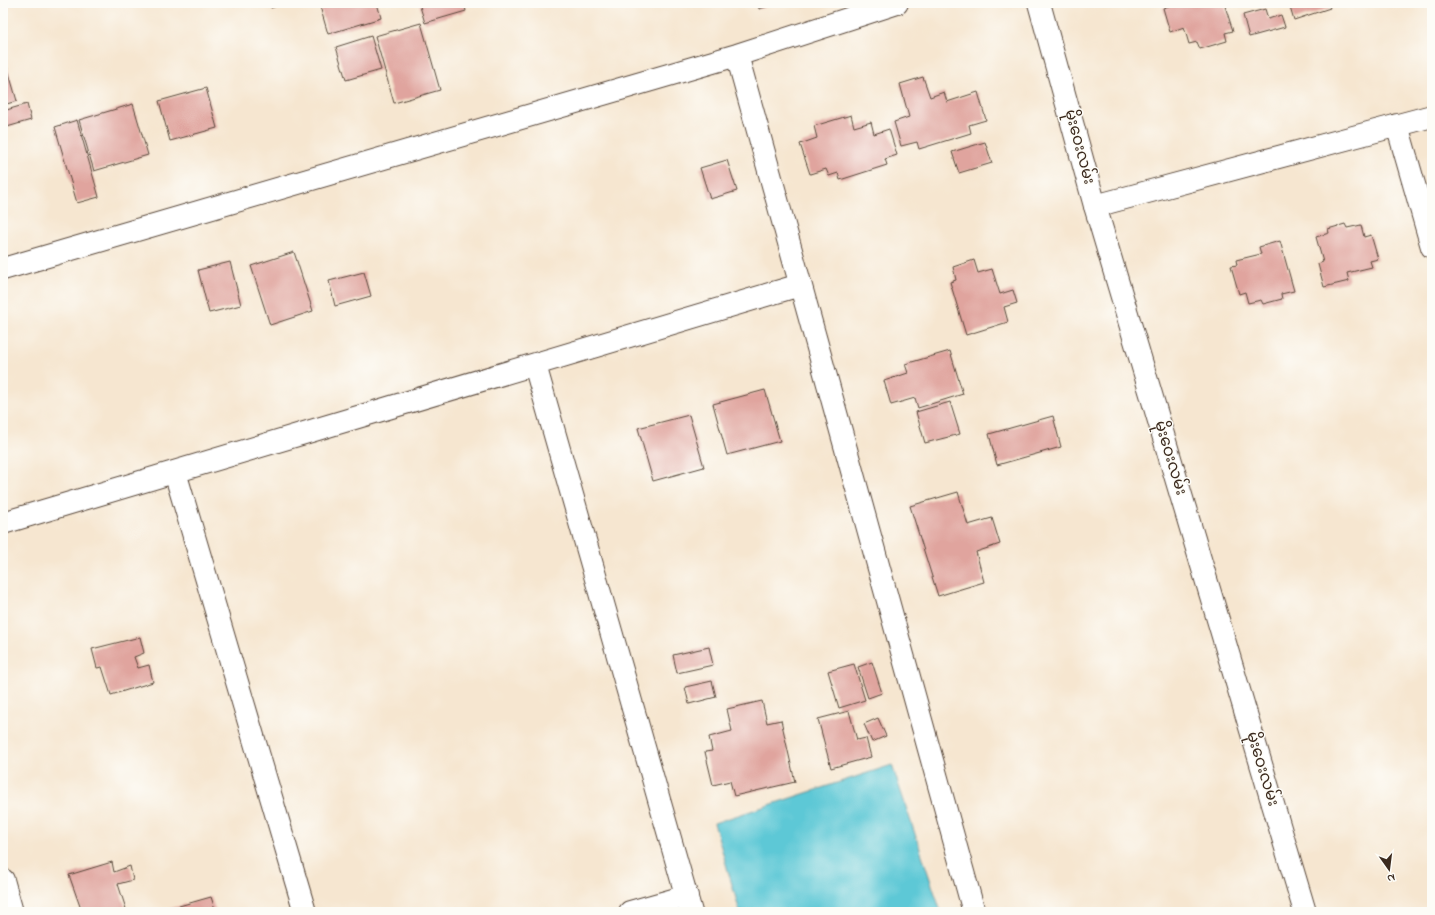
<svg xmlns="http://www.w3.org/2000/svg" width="1435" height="915" viewBox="0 0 1435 915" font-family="'Indie Flower','Noto Sans Myanmar',sans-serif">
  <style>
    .water { fill: #5dc8d6; stroke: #4c797a }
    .building { fill: #e0a49e }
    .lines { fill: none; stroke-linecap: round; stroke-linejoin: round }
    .street-casing { stroke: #574639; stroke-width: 24 }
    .secondary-casing { stroke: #574639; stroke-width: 24 }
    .street { stroke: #fff; stroke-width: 22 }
    .secondary { stroke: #fff; stroke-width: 22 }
    .labels { text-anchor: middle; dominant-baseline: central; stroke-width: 3; stroke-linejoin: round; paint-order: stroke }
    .street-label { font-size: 16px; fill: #3b2a1e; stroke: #fdfcf7 }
  </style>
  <rect width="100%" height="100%" fill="#fdfcf7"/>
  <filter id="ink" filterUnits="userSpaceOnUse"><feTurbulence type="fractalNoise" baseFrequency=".025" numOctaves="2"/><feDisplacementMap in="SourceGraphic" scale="8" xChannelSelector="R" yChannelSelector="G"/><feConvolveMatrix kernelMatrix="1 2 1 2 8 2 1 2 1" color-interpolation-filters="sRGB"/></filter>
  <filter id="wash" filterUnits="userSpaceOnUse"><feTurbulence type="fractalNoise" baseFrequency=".012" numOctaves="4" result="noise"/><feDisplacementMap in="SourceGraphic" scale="16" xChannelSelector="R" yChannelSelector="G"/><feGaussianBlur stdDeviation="0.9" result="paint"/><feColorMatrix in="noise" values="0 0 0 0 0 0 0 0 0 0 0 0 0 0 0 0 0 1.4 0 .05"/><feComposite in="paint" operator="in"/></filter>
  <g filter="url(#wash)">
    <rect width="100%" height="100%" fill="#f6e6d0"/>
    <path class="water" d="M892,765l49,147h-201l-26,-89z"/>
    <g id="blocks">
      <path class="building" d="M270,3h16l-15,5z
        M319,3h58l4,15 -53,16z
        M419,3h45l2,8 -41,12z
        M758,3h20l-19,6z
        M1177,3h47l9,28 -8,2 2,8 -27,8 -3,-7 -8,2 -5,-17 -14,5 -7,-24z
        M1289,3h39l2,5 -36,12z
        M1265,9l3,10 13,-4 4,12 -36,10 -6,-22z
        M421,23l19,67 -46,13 -19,-67z
        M371,36l10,34 -35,10 -10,-33z
        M3,56h1l13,45 -14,4z
        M923,77l7,20 14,-5 3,10 31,-10 8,28 -17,5 2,8 -52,16 -2,-7 -16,4 -7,-24 15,-5 -9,-33z
        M206,88l11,40 -47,13 -11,-40z
        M27,104l4,16 -24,7 -4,-16z
        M133,104l15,51 -54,16 -15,-51z
        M851,115l3,12 17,-5 3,12 15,-5 8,26 -12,4 2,6 -47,15 -2,-7 -9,3 -3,-7 -16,5 -10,-30 17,-6 -3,-12z
        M77,120l22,77 -22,6 -22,-76z
        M985,142l7,21 -33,10 -7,-21z
        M727,160l10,31 -27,8 -10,-31z
        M1345,224l2,4 14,-3 3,12 7,-2 7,24 -8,2 2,6 -25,6 2,8 -25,6 -6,-23 5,-2 -7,-25 13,-4 -1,-4z
        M1280,241l14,50 -13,3 1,5 -19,5 -2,-4 -13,3 -3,-11 -6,2 -8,-28 6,-1 -1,-5 25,-6 -2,-7z
        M294,252l19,59 -43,14 -19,-59z
        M974,260l4,13 14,-4 8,25 13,-4 4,13 -13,4 4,15 -42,13 -16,-53 6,-2 -3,-13z
        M230,262l11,43 -32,8 -11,-43z
        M364,272l7,24 -36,10 -6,-25z
        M950,351l13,43 -45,14 -3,-10 -24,7 -7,-24 24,-8 -3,-9z
        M765,390l15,51 -53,14 -14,-51z
        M950,402l10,32 -35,9 -9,-31z
        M689,415l15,52 -51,14 -15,-53z
        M1053,416l8,31 -64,18 -8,-31z
        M958,492l10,33 24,-7 8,26 -24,8 8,30 -46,14 -28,-90z
        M140,637l4,16 -10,4 4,11 11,-3 4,17 -42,13 -9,-28 -5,1 -5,-19z
        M709,647l4,18 -36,8 -4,-18z
        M872,662l10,31 -14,5 -10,-31z
        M854,664l11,36 -26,8 -11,-37z
        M712,681l4,16 -27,7 -4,-17z
        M762,701l5,22 14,-3 14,62 -61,14 -4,-15 -17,4 -8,-33 7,-1 -3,-14 23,-6 -5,-22z
        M849,711l8,29 9,-2 5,19 -40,11 -13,-49z
        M878,718l8,18 -14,6 -8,-18z
        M112,862l2,10 16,-6 3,14 -15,4 9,28h-45l-13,-37z
        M211,897l5,15h-50l-1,-2z"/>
    </g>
  </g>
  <g filter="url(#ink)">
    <use href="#blocks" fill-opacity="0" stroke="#574639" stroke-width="1"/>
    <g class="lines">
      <g class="street-casing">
        <path id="street" d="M737,55l237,857
          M1397,125l35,122
          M1095,206l337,-90
          M3,269l734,-214 160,-52
          M535,365l156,547
          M175,472l130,440
          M3,523l797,-238
          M3,880l9,32
          M630,912l57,-16"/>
      </g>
      <g class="secondary-casing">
        <path id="secondary" d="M1039,3l56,203 210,706"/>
      </g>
      <use href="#street" class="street"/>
      <use href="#secondary" class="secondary"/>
    </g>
  </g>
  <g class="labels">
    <g class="street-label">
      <text transform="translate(1079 147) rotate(75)">မိုးဝေးလမ်း</text>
      <text transform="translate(1170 458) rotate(73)">မိုးဝေးလမ်း</text>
      <text transform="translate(1262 769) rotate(73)">မိုးဝေးလမ်း</text>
    </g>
  </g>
  <rect width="1435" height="915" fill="none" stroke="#fdfcf7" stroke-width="16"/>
  <g transform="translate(1389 869) rotate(166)" stroke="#fdfcf7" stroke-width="3" paint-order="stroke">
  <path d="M0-3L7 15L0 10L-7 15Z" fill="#3b2a1e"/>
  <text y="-6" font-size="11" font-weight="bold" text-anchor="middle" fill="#3b2a1e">N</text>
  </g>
</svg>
